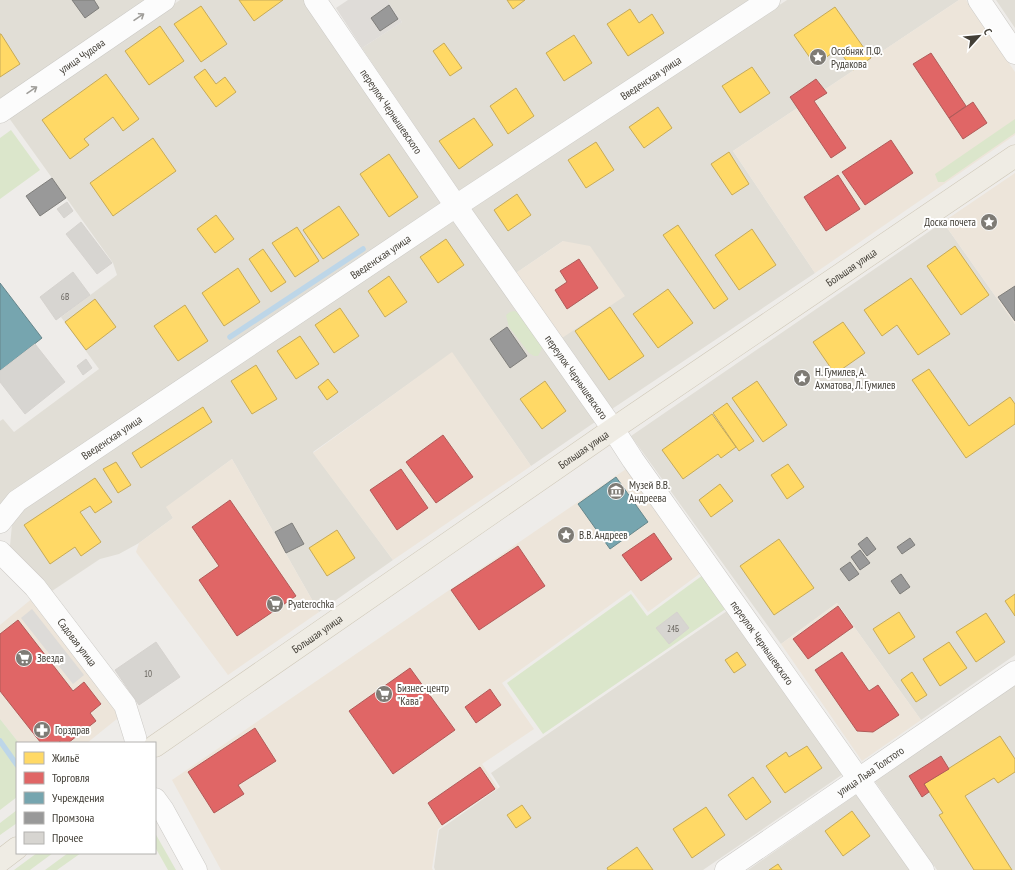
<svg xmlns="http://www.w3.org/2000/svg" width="1015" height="870" viewBox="0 0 1015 870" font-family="'PT Sans Narrow',sans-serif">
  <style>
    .residential { fill: #e1ded6 }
    .commercial { fill: #ede5da }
    .industrial { fill: #dfdcd8 }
    .green { fill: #dbe6cb }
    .parking { fill: #dddbd8 }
    .homes { fill: #ffd966; stroke: #c6aa58 }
    .shops { fill: #e06666; stroke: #b15a58 }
    .public { fill: #76a5af; stroke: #66868b }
    .industry { fill: #999; stroke: #7f7e7b }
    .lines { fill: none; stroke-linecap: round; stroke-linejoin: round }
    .stream { stroke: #bdd6e8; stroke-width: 5.5 }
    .building { fill: #d7d5d1; stroke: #d6d3cf }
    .minor-casing { stroke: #cccac6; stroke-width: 23 }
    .major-casing { stroke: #cfc8b8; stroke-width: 23 }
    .minor { stroke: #fcfcfc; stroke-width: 22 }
    .major { stroke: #efece4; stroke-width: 22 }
    .oneway { stroke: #9f9d99 }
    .labels { text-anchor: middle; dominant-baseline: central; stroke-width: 4; stroke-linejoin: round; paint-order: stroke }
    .number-label { font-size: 9px; fill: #68645e }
    .poi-label { font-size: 11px; fill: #423e36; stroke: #fff; text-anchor: start }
    .street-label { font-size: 11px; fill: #423e36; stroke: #fff }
  </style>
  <rect width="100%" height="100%" fill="#eeece9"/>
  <path class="residential" d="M0,0h146l-146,100z
    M180,0h125l138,204 -443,306v-89l3,-2 11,13 85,-63 -38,-52 56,-42 -4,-12 -104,-145z
    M387,0h362l-289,192 -98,-144 40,-26z
    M787,0h172l-226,151 82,122 -203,136 -50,-71 1,-97 -47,32 -46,-65z
    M996,0h19v28z
    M453,218l142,204 -64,44 -79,-113 -139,99 80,108 -74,52 -87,-153 -65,48 6,11 -34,25 -20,11 -19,5 -48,32 -42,-45 2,-21 16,-21z
    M943,222l72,102v331l-94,65 -84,-117 -56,41 -150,-208z
    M727,611l116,163 -140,96h-268l-1,-3 5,-37 61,-43 -9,-14z
    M1015,682v188h-78l-63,-90z
    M857,794l53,76h-162z"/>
  <path class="commercial" d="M959,0h7l49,72v63l-200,138 -82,-122z
    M1015,173v151l-72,-102z
    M563,241l27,5 35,50 -63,42 -46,-65z
    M452,352l79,114 -138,94 -80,-107z
    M232,459l87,153 -91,63 -92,-123 3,-9 34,-25 -7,-11z
    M629,467l73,105 -54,40 -17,-22 -129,93 32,46 -52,35 16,24 -60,41 -6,39 1,2h-212l-49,-90z
    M34,597l89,117 -36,29h-68l-19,-24v-94z
    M837,603l84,117 -59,41 -81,-117z"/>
  <path class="industrial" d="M348,0h39l15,22 -40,26 -26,-40z"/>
  <path class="green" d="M1015,119v14l-71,49h-6l-3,-8z
    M11,130l29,40 -40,29v-61z
    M514,311l6,2 24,32 -6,11h-4l-5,-3 -20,-26 -3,-12 4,-3z
    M703,575l24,33 -184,126 -36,-51 124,-89 16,22z
    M0,719l19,24h-2v54l-17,13z
    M17,810v13l-17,12v-12z
    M155,833l21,37h-8l-13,-23z
    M37,853h16l-23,17h-16z
    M68,853h13l-24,17h-12z"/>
  <path class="parking" d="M32,609l52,66 -11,9 -52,-66z"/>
  <path class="homes" d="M239,0h44l-29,21z
    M507,0h18l-12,9z
    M201,6l26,38 -26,18 -27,-38z
    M835,7l36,51 -18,12 -15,-21 -23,16 -21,-30z
    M630,9l9,14 13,-9 12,19 -36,23 -21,-32z
    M160,26l24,35 -35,24 -24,-34z
    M0,34h1l19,30 -20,13z
    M574,35l18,28 -28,18 -18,-28z
    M444,43l18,25 -12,8 -17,-25z
    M752,67l18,26 -30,20 -18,-27z
    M205,69l11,15 9,-7 11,15 -20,15 -22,-30z
    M106,74l33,45 -16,12 -10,-14 -29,22 5,6 -19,14 -28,-39z
    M516,88l18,28 -26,18 -18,-28z
    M658,107l14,21 -28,20 -15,-21z
    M474,118l19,27 -34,24 -20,-28z
    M153,138l23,33 -63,45 -23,-33z
    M596,142l18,28 -28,18 -18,-28z
    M729,152l20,32 -17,11 -21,-31z
    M389,154l29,43 -29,20 -29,-43z
    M517,194l14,21 -23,16 -14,-21z
    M339,206l20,29 -36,24 -20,-29z
    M216,215l18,24 -19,14 -18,-24z
    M678,225l50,74 -14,10 -51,-74z
    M297,227l22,34 -24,16 -23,-34z
    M752,229l24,36 -37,25 -24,-35z
    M446,239l18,26 -26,18 -18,-26z
    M955,246l34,49 -28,20 -34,-49z
    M263,249l23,33 -15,10 -22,-33z
    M238,268l22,34 -36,24 -22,-33z
    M389,276l18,26 -22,15 -17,-26z
    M911,278l39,56 -32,21 -21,-30 -15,11 -18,-26z
    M668,289l25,34 -35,25 -25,-34z
    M95,299l21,28 -30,23 -21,-28z
    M185,305l23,36 -30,20 -24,-35z
    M610,307l34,49 -35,24 -34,-49z
    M340,308l19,28 -25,17 -19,-28z
    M843,322l22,31 -30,21 -22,-32z
    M300,336l19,28 -23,15 -19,-28z
    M256,365l21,34 -25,15 -21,-33z
    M929,369l40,57 41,-29 5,7v20l-49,34 -54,-78z
    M328,379l10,13 -11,8 -9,-13z
    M545,381l21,30 -24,18 -22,-30z
    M757,381l30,44 -24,17 -31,-44z
    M727,403l27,38 -15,10 -26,-38z
    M203,407l9,15 -71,46 -9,-15z
    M712,414l24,33 -15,11 -3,-4 -35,25 -21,-29z
    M116,462l15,23 -13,8 -15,-24z
    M788,464l16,23 -17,12 -16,-24z
    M95,478l17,24 -17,11 -5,-7 -10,6 21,30 -20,14 -6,-9 -25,17 -26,-39z
    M720,484l13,17 -22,16 -12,-17z
    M337,530l18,28 -28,18 -18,-28z
    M779,539l35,49 -40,27 -34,-49z
    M1015,594v22l-10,-15z
    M899,612l16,25 -26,17 -16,-25z
    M986,613l19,29 -29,20 -20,-30z
    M949,642l18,26 -27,18 -17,-27z
    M737,652l9,13 -12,8 -9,-13z
    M912,672l15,23 -11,7 -15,-22z
    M1000,736l15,23v13l-17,11 -4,-5 -29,18 47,74h-38l-35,-55 4,-2 -19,-29z
    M807,746l15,22 -37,25 -19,-27 20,-14 3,5z
    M753,777l18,25 -25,18 -18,-25z
    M522,805l9,13 -15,10 -9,-13z
    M706,807l19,28 -33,23 -19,-29z
    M852,811l18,25 -27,20 -18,-25z
    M637,847l16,23h-45l-1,-2z
    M778,864l4,6h-13z"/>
  <path class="shops" d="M931,53l35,53 -17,12 -36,-54z
    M816,79l11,14 -13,8 32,47 -15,10 -41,-61z
    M973,102l14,21 -24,16 -14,-21z
    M891,140l22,33 -48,32 -23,-33z
    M838,175l22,34 -34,22 -22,-34z
    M579,259l19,29 -31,21 -12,-19 12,-8 -7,-11z
    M443,435l30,42 -37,26 -30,-41z
    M401,469l27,39 -31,22 -27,-40z
    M230,500l66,96 -59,40 -38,-56 20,-14 -27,-39z
    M654,533l18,26 -31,22 -19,-26z
    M518,546l27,40 -66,44 -28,-40z
    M838,606l15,21 -45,32 -15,-20z
    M18,620l55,71 11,-9 17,22 -11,9 6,8 -28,22h-7l-1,-2 -2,2h-17l-41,-52v-57z
    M842,652l27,39 9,-6 21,30 -26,17 -16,-1 -42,-61z
    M410,668l45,62 -62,44 -44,-63z
    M490,689l11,16 -25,18 -11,-16z
    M255,728l21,33 -38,24 6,9 -30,19 -26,-41z
    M941,756l8,13 -25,15 5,8 -7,5 -13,-21z
    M480,767l15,22 -53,36 -14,-22z"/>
  <path class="public" d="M0,283l42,55 -42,33z
    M616,477l32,45 -38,27 -32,-45z"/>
  <path class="industry" d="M72,0h22l5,8 -14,10z
    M389,5l9,14 -18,12 -9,-13z
    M52,178l14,20 -26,18 -14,-20z
    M1015,286v35l-17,-24z
    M507,327l20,29 -17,12 -20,-29z
    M292,523l12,21 -18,9 -11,-21z
    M867,537l9,12 -9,7 -9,-12z
    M910,538l5,7 -13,9 -5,-7z
    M860,550l10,13 -10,7 -9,-13z
    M850,562l9,12 -10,7 -9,-12z
    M901,574l9,13 -10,7 -9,-13z"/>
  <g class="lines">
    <path class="stream" d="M230,337l133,-88
      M0,741l17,24"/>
  </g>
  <path class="building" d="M67,202l6,9 -9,7 -7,-9z
    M81,222l31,41 -15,11 -31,-40z
    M73,272l17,23 -34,25 -16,-23z
    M35,344l30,38 -40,32 -25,-32v-11z
    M86,359l6,9 -9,7 -6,-9z
    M677,612l12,16 -20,16 -13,-16z
    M156,642l24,35 -41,28 -24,-35z"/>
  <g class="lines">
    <g class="minor-casing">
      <g id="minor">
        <path id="s1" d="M315,0l141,206 157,223 20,31 290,410"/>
        <path d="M979,0l36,53"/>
        <path id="s2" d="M0,112l164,-112"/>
        <path id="s3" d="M0,522l17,-21 439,-295 313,-206"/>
        <path id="s4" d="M0,552l35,35 90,118 10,32 1,6"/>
        <path d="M155,799l8,11 33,60"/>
        <path id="s5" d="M726,870l289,-198"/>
      </g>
    </g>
    <g class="major-casing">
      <g id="major">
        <path id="s6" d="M155,746l458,-317 402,-273"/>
        <path d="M0,861l17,-13"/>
      </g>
    </g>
    <use href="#minor" class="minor"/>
    <use href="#major" class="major"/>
  </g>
  <defs><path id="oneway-shaft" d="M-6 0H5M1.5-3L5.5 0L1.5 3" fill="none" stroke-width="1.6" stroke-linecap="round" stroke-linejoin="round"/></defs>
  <g class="oneway">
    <use href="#oneway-shaft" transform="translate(139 17) rotate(-34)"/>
    <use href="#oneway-shaft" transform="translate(32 90) rotate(-34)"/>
  </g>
  <defs>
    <g id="sight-disc" transform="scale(0.9)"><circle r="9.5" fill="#7e7b75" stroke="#fff"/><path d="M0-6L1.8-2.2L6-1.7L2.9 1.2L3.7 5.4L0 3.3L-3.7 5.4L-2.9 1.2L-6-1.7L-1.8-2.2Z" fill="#fff"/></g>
    <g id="museum-disc" transform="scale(0.9)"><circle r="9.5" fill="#7e7b75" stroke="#fff"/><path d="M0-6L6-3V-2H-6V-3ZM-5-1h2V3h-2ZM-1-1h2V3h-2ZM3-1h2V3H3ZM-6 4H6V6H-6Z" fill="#fff"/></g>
    <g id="supermarket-disc" transform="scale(0.9)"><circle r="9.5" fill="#7e7b75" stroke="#fff"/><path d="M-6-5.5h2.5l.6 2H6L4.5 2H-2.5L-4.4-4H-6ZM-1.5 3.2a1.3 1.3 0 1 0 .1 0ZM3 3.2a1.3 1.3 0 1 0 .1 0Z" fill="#fff"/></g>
    <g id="pharmacy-disc" transform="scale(0.9)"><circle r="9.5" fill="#7e7b75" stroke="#fff"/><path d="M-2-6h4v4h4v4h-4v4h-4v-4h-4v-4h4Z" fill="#fff"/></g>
  </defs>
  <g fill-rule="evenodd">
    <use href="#sight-disc" x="818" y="57"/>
    <use href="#sight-disc" x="989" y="222"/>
    <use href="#sight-disc" x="802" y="378"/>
    <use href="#museum-disc" x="616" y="491"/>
    <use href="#sight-disc" x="566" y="535"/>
    <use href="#supermarket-disc" x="275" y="604"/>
    <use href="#supermarket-disc" x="24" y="658"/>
    <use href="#supermarket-disc" x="384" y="694"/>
    <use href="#pharmacy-disc" x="42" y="730"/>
  </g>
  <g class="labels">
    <g class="number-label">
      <text x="65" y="296">6В</text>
      <text x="673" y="628">24Б</text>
      <text x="148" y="673">10</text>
    </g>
    <g class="poi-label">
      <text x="831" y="51">Особняк П.Ф.<tspan x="831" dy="13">Рудакова</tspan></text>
      <text x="976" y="222" text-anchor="end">Доска почета</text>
      <text x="815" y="372">Н. Гумилев, А.<tspan x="815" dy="13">Ахматова, Л. Гумилев</tspan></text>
      <text x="629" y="485">Музей В.В.<tspan x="629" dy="13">Андреева</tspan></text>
      <text x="579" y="535">В.В. Андреев</text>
      <text x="288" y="604">Pyaterochka</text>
      <text x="37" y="658">Звезда</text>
      <text x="397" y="688">Бизнес-центр<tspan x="397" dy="13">"Кава"</tspan></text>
      <text x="55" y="730">Горздрав</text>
    </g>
    <g class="street-label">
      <text stroke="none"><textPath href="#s2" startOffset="99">улица Чудова</textPath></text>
      <text stroke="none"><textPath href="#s3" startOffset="789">Введенская улица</textPath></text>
      <text stroke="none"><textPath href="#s1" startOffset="135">переулок Чернышевского</textPath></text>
      <text stroke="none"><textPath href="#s3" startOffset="465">Введенская улица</textPath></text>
      <text stroke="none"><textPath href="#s6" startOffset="845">Большая улица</textPath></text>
      <text stroke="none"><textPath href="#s1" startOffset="459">переулок Чернышевского</textPath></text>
      <text stroke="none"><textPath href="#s3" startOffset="141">Введенская улица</textPath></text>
      <text stroke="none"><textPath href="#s6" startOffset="521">Большая улица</textPath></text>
      <text stroke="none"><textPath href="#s6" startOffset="197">Большая улица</textPath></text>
      <text stroke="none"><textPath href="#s4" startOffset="119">Садовая улица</textPath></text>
      <text stroke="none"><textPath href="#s1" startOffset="783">переулок Чернышевского</textPath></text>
      <text stroke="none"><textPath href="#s5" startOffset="175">улица Льва Толстого</textPath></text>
    </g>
  </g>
  <rect x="16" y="742" width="140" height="112" fill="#ffffff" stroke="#b3b2af"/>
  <rect x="24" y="752" width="20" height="12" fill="#ffd966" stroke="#b3b2af"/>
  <text x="52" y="762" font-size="12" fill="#423e36">Жильё</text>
  <rect x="24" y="772" width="20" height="12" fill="#e06666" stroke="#b3b2af"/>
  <text x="52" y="782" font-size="12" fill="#423e36">Торговля</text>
  <rect x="24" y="792" width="20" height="12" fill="#76a5af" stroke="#b3b2af"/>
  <text x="52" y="802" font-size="12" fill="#423e36">Учреждения</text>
  <rect x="24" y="812" width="20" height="12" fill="#999999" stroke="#b3b2af"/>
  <text x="52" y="822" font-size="12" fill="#423e36">Промзона</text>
  <rect x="24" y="832" width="20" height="12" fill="#d7d5d1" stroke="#b3b2af"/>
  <text x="52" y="842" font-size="12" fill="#423e36">Прочее</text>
  <g transform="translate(979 36) rotate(63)" stroke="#ffffff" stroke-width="3" paint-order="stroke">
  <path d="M0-3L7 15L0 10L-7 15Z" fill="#423e36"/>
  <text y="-6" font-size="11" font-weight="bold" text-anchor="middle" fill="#423e36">С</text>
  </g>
</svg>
